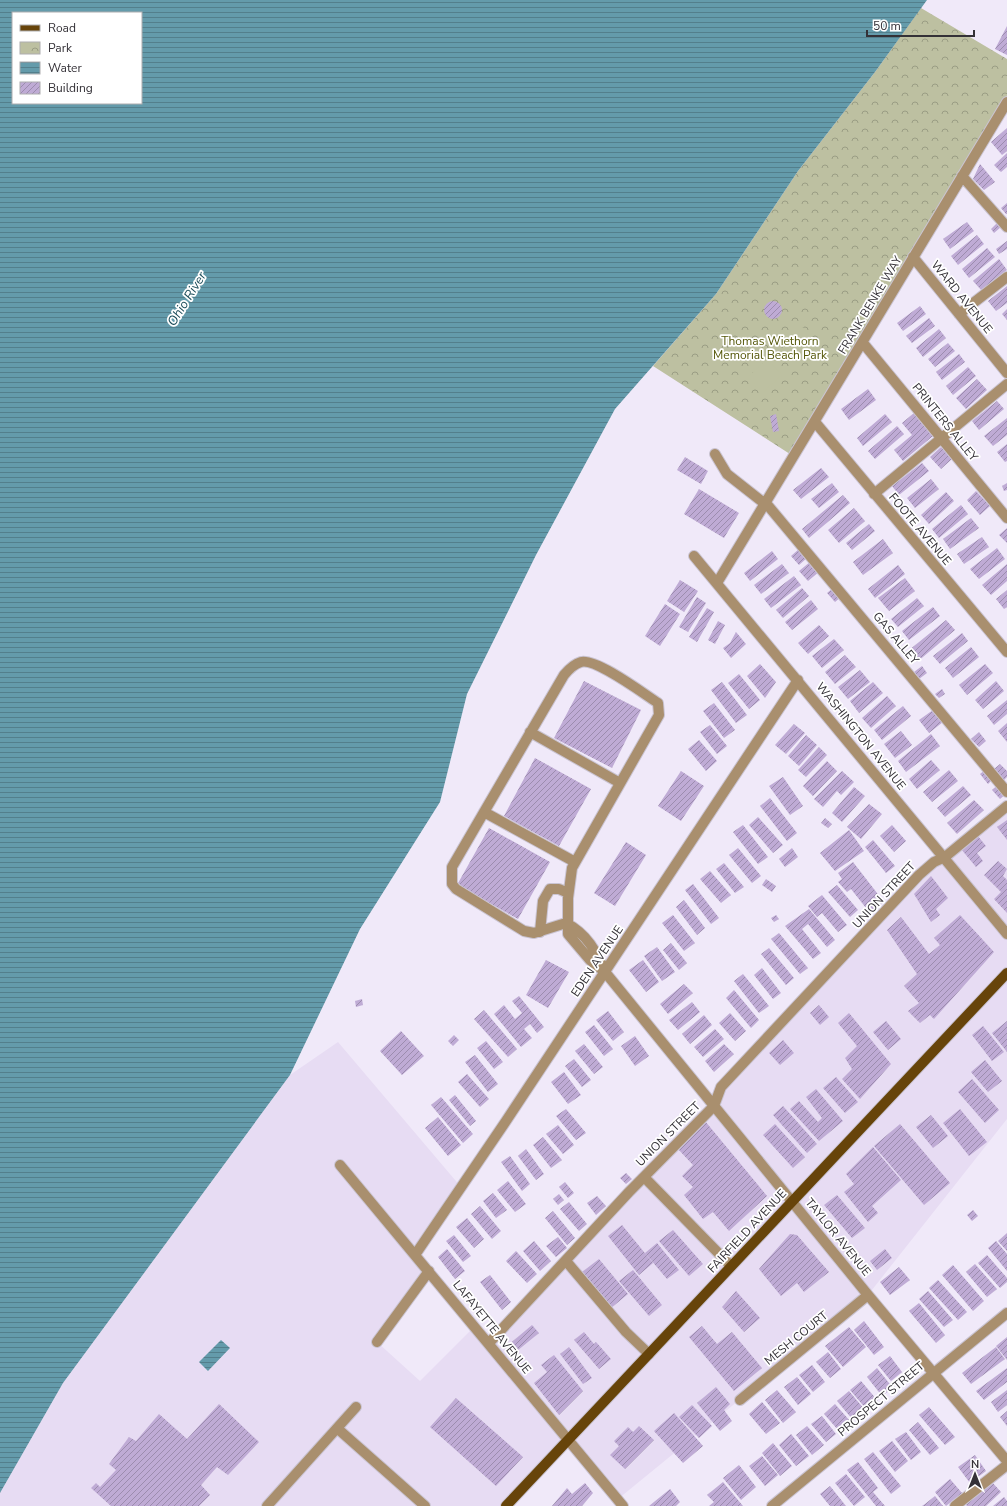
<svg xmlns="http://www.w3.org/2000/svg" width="1007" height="1506" viewBox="0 0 1007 1506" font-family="'Nunito Sans',sans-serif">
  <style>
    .built { fill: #e7dcf3 }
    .park { fill: url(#park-crowns) }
    .garden { fill: #bdc0a1 }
    .water { fill: url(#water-rules); fill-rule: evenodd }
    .building { fill: url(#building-hatch) }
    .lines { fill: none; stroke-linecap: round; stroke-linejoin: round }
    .minor-casing { stroke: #cac4d2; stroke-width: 12 }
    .major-casing { stroke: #cac4d2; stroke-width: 12 }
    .minor { stroke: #a98f6e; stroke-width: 10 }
    .major { stroke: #67440a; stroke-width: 10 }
    .labels { text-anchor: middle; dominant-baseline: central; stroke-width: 3.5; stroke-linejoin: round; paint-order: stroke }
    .street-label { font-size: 12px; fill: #343137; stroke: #fff }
    .park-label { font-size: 12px; fill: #555709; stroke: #fff }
    .water-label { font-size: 13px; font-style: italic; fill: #1a4b58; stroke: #fff }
  </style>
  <defs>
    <pattern id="park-crowns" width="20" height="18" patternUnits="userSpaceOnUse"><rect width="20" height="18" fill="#bdc0a1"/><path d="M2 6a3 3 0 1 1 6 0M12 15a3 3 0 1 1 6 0" fill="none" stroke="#9a9d84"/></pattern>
    <pattern id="water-rules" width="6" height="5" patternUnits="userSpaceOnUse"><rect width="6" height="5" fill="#649bab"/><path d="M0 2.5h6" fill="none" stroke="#537f8c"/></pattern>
    <pattern id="building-hatch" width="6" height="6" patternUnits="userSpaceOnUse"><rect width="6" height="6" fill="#bfabd5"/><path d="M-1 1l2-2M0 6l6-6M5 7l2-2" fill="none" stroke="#9c8cae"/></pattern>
  </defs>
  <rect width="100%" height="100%" fill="#f0e9f9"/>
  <path class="built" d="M1007,806v313l-139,176 -250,204 -50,-59 -62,66h-506v-13l63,-110 227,-308 48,-33 123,145 -46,68 14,16 -52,71 43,39 55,-55 14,16 211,-222 21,-33 198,-212z"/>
  <path class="park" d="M921,8l86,51v43l-214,354 -140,-90 63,-72 82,-123 77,-99z"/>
  <path class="garden" d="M803,327l13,16 -20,17 -13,-16z
    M767,359l15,16 -20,18 -14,-16z"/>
  <path class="water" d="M0,0h927l-52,72 -77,99 -82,123 -101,115 -79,146 -69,139 -27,108 -80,127 -70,146 -227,308 -63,110zM13,13h128v90h-128z
    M221,1340l9,8 -22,23 -9,-9z"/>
  <path class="building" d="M1007,26v29l-12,-6z
    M1007,128v23l-5,4 -11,-13z
    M1007,153v14l-6,5 -7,-7z
    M980,164l15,18 -11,8 -11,-11z
    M1007,203v11h-1l-5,-6z
    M967,222l7,9 -24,18 -7,-10z
    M997,223l4,4 -7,6 -3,-4z
    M977,235l7,9 -26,21 -7,-9z
    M1007,241v8l-8,5 -3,-5z
    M987,248l8,9 -26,21 -7,-9z
    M999,259l8,11 -25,21 -9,-10z
    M1007,286v17l-11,8 -8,-10z
    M764 310a9 9 0 1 1 18 0a9 9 0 1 1-18 0Z
    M920,306l6,8 -23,17 -6,-8z
    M1007,309v11l-5,-6z
    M929,318l6,8 -23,17 -6,-7z
    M939,329l7,9 -23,19 -7,-9z
    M948,343l7,8 -20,16 -7,-8z
    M959,354l6,8 -23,18 -6,-8z
    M968,367l8,9 -23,19 -7,-9z
    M977,379l10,11 -21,19 -10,-11z
    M868,389l8,11 -27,20 -8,-11z
    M997,401l7,8 -25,21 -7,-9z
    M914,413l19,23 -30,25 -9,-11 18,-15 -10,-12z
    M776,414l3,17 -6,1 -3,-16z
    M885,414l7,8 -29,24 -6,-8z
    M1007,418v17l-14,11 -9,-10z
    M897,426l7,8 -29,25 -7,-8z
    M1007,444v17l-2,1 -8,-10z
    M941,447l11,12 -11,10 -11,-12z
    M685,457l23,14 -7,13 -24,-14z
    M922,463l7,8 -30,24 -7,-9z
    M821,468l8,9 -28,22 -8,-9z
    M931,479l8,10 -24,19 -8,-10z
    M832,483l7,9 -20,16 -8,-9z
    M1007,483v7l-3,1 -2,-5z
    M699,489l40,24 -15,25 -40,-24z
    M976,491l14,15 -10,9 -13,-15z
    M946,492l8,9 -25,23 -8,-9z
    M843,495l7,8 -41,35 -7,-9z
    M961,505l7,9 -29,24 -7,-9z
    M854,508l11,13 -26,22 -11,-13z
    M971,518l8,10 -29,21 -7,-10z
    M869,524l6,7 -23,19 -6,-7z
    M1007,528v15l-8,-8z
    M982,537l7,10 -25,17 -7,-10z
    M883,539l10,14 -30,22 -10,-13z
    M997,548l8,11 -26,20 -9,-10z
    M799,549l8,9 -8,7 -8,-9z
    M772,551l6,8 -28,22 -6,-8z
    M810,562l9,10 -11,9 -9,-10z
    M782,564l7,9 -28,21 -7,-9z
    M1007,564v17l-16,14 -9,-10z
    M898,565l7,9 -30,24 -7,-9z
    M794,576l7,9 -30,23 -7,-9z
    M905,578l10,13 -26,20 -11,-13z
    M680,580l18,11 -14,21 -17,-11z
    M802,588l7,8 -26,22 -7,-8z
    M833,588l8,9 -6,5 -8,-9z
    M1007,590v17l-3,2 -8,-10z
    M697,597l9,6 -18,29 -9,-5z
    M917,598l7,8 -26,21 -7,-8z
    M811,600l7,9 -26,21 -7,-8z
    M665,604l15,10 -20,32 -15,-10z
    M933,607l7,9 -31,24 -7,-9z
    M707,608l7,4 -17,30 -8,-5z
    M946,620l9,10 -38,32 -9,-11z
    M718,621l7,4 -10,19 -7,-4z
    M819,625l10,11 -21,18 -10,-11z
    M736,632l10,12 -15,14 -8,-10 7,-5z
    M962,633l6,8 -28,23 -7,-8z
    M834,639l10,11 -22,18 -10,-12z
    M971,647l8,10 -26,21 -8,-10z
    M845,655l11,12 -21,17 -10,-12z
    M760,664l16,18 -11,16 -18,-22z
    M985,664l8,9 -26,22 -8,-10z
    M922,666l5,7 -8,6 -5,-7z
    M860,670l10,12 -22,17 -10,-12z
    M739,674l21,26 -11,9 -21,-26z
    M584,681l57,29 -29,58 -58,-30z
    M996,681l8,10 -21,18 -8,-9z
    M722,682l25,33 -11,8 -25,-33z
    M873,682l10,11 -24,20 -9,-12z
    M942,689l3,5 -6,4 -4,-4z
    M887,696l9,10 -25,22 -9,-10z
    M1007,700v14l-13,11 -7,-9z
    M714,703l21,27 -11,8 -21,-27z
    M903,706l8,10 -29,24 -8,-10z
    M933,710l10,12 -14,11 -10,-13z
    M1007,723v19l-9,-11z
    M794,724l11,9 -19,21 -11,-9z
    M710,725l17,21 -10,8 -17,-22z
    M901,731l11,14 -17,13 -11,-14z
    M979,732l7,9 -7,6 -8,-8z
    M931,734l9,12 -34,26 -8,-11z
    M806,735l11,10 -18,21 -11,-10z
    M699,740l18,21 -11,10 -18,-22z
    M819,747l8,8 -21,22 -8,-7z
    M535,758l56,31 -32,57 -55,-30z
    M931,760l9,10 -23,19 -8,-10z
    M827,761l10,10 -24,25 -10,-10z
    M1000,764l7,7v6l-3,3 -10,-11z
    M949,770l9,11 -26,21 -9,-10z
    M985,770l8,9 -5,5 -8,-10z
    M681,771l23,15 -23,35 -23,-15z
    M842,771l12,11 -13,13 -4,-4 -14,16 -9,-8z
    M783,777l20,29 -13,9 -21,-29z
    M998,785l8,9 -6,5 -8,-9z
    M963,786l8,9 -26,22 -8,-9z
    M854,787l11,9 -23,26 -10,-9z
    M770,798l27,35 -10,8 -27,-35z
    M974,800l10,10 -27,24 -10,-11z
    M869,804l13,10 -21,25 -14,-12z
    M758,817l25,28 -10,8 -24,-28z
    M825,818l7,6 -4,4 -7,-5z
    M1007,820v20l-10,-13z
    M743,825l25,32 -10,7 -25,-32z
    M892,825l14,16 -12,11 -14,-16z
    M489,828l61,34 -32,57 -61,-34z
    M849,830l15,21 -29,20 -15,-18z
    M977,835l9,11 -9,7 6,8 -7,6 -15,-18z
    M873,840l22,26 -9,7 -21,-26z
    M626,842l20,13 -31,51 -21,-13z
    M738,848l23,28 -9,7 -23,-28z
    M792,848l6,9 -13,10 -6,-8z
    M998,861l9,8 -4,7 4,4v33l-13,-14 7,-7 -17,-17z
    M853,862l31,40 -14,11 -19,-24 -4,3 -9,-10 4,-3 -4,-6z
    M724,863l20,24 -9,6 -19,-24z
    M710,871l21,24 -10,8 -21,-24z
    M931,876l17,22 -12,11 4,6 -9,7 -17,-28z
    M766,879l10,7 -4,6 -10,-7z
    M693,884l26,34 -8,6 -26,-34z
    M837,885l21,25 -8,7 -22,-25z
    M822,895l25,30 -9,7 -16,-19 -5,4 -9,-11z
    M684,900l21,28 -8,7 -21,-28z
    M809,909l26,31 -8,7 -19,-23 -6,5 19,24 -8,6 -28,-33z
    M673,915l22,28 -11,8 -22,-28z
    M776,915l3,4 -5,3 -3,-4z
    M960,915l34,37 -60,67 -4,-4 -10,8 -12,-12 11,-8 -15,-17 13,-12 -30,-44 14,-13 28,37 11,-9 -6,-7z
    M779,933l29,35 -8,6 -29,-35z
    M671,943l16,20 -8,7 -16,-20z
    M657,947l18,25 -13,9 -18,-25z
    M769,948l25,30 -8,7 -25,-31z
    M546,960l23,12 -21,36 -22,-13z
    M643,960l16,22 -13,10 -17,-22z
    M762,968l19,25 -8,6 -19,-24z
    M743,974l26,32 -10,7 -25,-32z
    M684,984l9,9 -25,21 -8,-10z
    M734,990l25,30 -8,8 -25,-30z
    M519,996l25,31 -7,6 -7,-9 -6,5 8,9 -11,9 -27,-33 10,-9 11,14 7,-6 -10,-12z
    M362,999l1,6 -7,2 -1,-6z
    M692,1002l8,10 -22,18 -9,-10z
    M819,1005l10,12 -9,8 -10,-12z
    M484,1010l33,39 -9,8 -34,-38z
    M608,1011l16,21 -11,9 -17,-21z
    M730,1013l16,18 -11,10 -16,-18z
    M849,1013l42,51 -31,35 -18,-20 10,-10 -7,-11 12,-12 -19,-23z
    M704,1015l8,10 -22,19 -8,-10z
    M886,1021l15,18 -13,11 -15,-18z
    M1007,1021v31l-15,-19z
    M594,1025l19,24 -9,7 -19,-24z
    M983,1026l21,26 -12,9 -20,-26z
    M715,1029l9,10 -21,18 -9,-10z
    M401,1031l23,25 -22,19 -22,-24z
    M454,1035l5,5 -6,6 -5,-5z
    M635,1036l14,20 -14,10 -14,-20z
    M783,1040l11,13 -14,12 -11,-12z
    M486,1041l17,21 -9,7 -17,-21z
    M584,1044l19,23 -9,7 -19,-23z
    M724,1044l10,10 -20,18 -9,-11z
    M475,1055l23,29 -10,8 -23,-30z
    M574,1059l17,21 -9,7 -17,-21z
    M985,1060l17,21 -14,11 -17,-20z
    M564,1072l17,23 -13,9 -17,-22z
    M467,1074l22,25 -9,8 -22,-25z
    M836,1077l22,25 -13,11 -22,-25z
    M972,1079l27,31 -14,13 -27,-31z
    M816,1089l27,32 -24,20 -29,-32 9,-8 19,21 4,-4 -16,-21z
    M455,1095l21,26 -6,5 -21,-26z
    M441,1097l32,37 -10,9 -32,-38z
    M783,1106l34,38 -10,9 -34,-38z
    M566,1109l20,24 -10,7 -20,-24z
    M960,1109l27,33 -18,14 -26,-33z
    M931,1115l17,21 -15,12 -17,-21z
    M438,1117l23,28 -13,11 -23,-28z
    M705,1121l62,75 -38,35 -16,-19 -10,7 -19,-24 9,-8 -11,-11 11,-11 -15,-16z
    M775,1124l30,33 -12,11 -30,-33z
    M900,1124l50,59 -26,22 -50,-59z
    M558,1125l16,20 -11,9 -17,-20z
    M543,1137l19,23 -11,8 -18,-23z
    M873,1147l28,33 -29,26 6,7 -10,9 -24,-30 10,-8 -8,-10z
    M526,1149l18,25 -8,6 -18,-24z
    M510,1156l20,28 -8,7 -21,-29z
    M626,1173l6,6 -6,5 -6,-6z
    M508,1181l18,23 -11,8 -18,-22z
    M565,1182l9,11 -6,5 -9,-11z
    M493,1193l14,17 -11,8 -13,-17z
    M559,1194l5,6 -6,5 -5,-6z
    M837,1195l28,33 -13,10 -28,-33z
    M597,1196l9,10 -10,9 -9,-12z
    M569,1202l18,22 -8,7 -19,-22z
    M480,1206l21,25 -9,8 -21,-25z
    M973,1210l5,6 -6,5 -5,-6z
    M553,1211l22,27 -8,7 -22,-27z
    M467,1218l17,21 -10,9 -18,-21z
    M622,1225l31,38 -14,12 -31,-39z
    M673,1230l30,34 -14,12 -30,-35z
    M1007,1233v18l-9,-10z
    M790,1234l7,1 32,37 -25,20 -7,-9 -16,13 -22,-27z
    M454,1235l17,21 -8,6 -17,-21z
    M558,1237l9,11 -11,9 -10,-11z
    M534,1241l17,20 -11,10 -17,-20z
    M996,1241l11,13v17l-19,-23z
    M657,1243l22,27 -12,9 -22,-26z
    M447,1249l18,22 -10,8 -17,-22z
    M885,1249l7,9 -15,12 -7,-9z
    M516,1251l21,23 -10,9 -21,-22z
    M987,1255l20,23v4l-7,6 -22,-25z
    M599,1259l29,35 -17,14 -29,-36z
    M975,1264l22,25 -10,8 -21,-25z
    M953,1265l31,36 -11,10 -31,-36z
    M899,1267l11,13 -20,15 -10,-13z
    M633,1270l29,35 -13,11 -30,-35z
    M490,1275l21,27 -9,8 -22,-28z
    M938,1280l29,32 -9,8 -29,-32z
    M736,1291l24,27 -16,14 -22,-25z
    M928,1291l25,29 -9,7 -25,-28z
    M919,1303l26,32 -9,8 -27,-32z
    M864,1321l20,26 -10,8 -20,-25z
    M532,1325l7,8 -27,22 -6,-8z
    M702,1326l15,18 15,-12 30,36 -28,23 -45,-54z
    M849,1327l17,20 -23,20 -18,-21z
    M584,1332l10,12 2,-2 15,17 -12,10 -25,-29z
    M1007,1337v23l-11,-14z
    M569,1347l23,31 -9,6 -23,-30z
    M996,1347l9,12 -34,25 -9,-11z
    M828,1352l13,17 -11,9 -14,-16z
    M554,1355l29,36 -24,24 -25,-32 13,-11 -6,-7z
    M890,1356l12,16 -11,9 -13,-16z
    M812,1365l13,17 -12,10 -14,-17z
    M877,1368l16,20 -11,8 -15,-19z
    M1007,1368v14l-23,18 -8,-9z
    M797,1377l14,17 -13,11 -14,-18z
    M861,1381l17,20 -11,9 -17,-20z
    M716,1387l14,17 -6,6 8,11 -12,10 -23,-28z
    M777,1390l19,22 -13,11 -18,-23z
    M1007,1390v15l-9,7 -7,-10z
    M849,1391l16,19 -12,10 -16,-19z
    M456,1398l67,59 -27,29 -66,-59z
    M762,1402l18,21 -14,11 -17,-20z
    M219,1404l40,38 -31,33 -11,-8 -16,18 9,10 -11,11h-88l-20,-18 5,-5 4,4 16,-17 -7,-6 20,-27 7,4 23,-27 28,25z
    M835,1404l15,17 -11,10 -15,-17z
    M692,1405l20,21 -13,12 -20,-21z
    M929,1407l26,30 -10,8 -26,-30z
    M1007,1411v15l-7,-9z
    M674,1413l29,33 -20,17 -29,-32z
    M822,1416l14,18 -10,8 -15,-18z
    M918,1422l21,26 -9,7 -21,-25z
    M639,1426l15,14 -29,29 -15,-14 9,-9 -5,-5 14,-14 5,5z
    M807,1426l17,19 -12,10 -16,-20z
    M906,1432l15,20 -10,8 -16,-21z
    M791,1434l18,22 -13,10 -17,-21z
    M892,1441l16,20 -13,11 -16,-21z
    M773,1443l19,23 -12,10 -18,-23z
    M873,1452l28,34 -10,8 -27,-35z
    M975,1455l11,16 -16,12 -12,-16z
    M762,1456l16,19 -13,11 -16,-20z
    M858,1462l20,26 -5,4 12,14h-9l-29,-36z
    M739,1465l17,22 -15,13 -18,-22z
    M846,1474l19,23 -11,9 -19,-23z
    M950,1479l12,14 -16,13 -11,-14z
    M991,1481l10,11 -15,14h-19l-2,-3z
    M723,1482l20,24h-34l5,-4 -7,-7z
    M585,1483l8,10 -11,13h-30l15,-18 5,6z
    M830,1486l16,20h-16l-10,-12z
    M670,1489l10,13 -4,4h-27z
    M935,1496l8,10h-21l3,-2z
    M1004,1497l3,4v5h-14z"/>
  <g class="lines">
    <g class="minor-casing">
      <path id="minor" d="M962,176l45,51
        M913,257l94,116
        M959,314l48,-37
        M863,343l144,175
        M815,422l192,230
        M715,454l12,20 37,29
        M874,494l133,-110
        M765,502l242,290
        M694,556l313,378
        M717,583l290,-481
        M530,732l90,51
        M484,812l91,50
        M540,932l3,-31 7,-12h9l9,4
        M605,972c-9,-21 -18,-38 -39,-49l-32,10 -10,-2 -68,-42 -4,-5v-17l112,-192c5,-6 10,-11 17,-13 15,-4 63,32 77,41l1,12 -87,153 -4,30v36l22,26 15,12 263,323 139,166
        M340,1165l283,341
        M644,1177l87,89
        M415,1255l91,-134 292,-441
        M566,1261l60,71 23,22
        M377,1342l52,-71
        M489,1343l140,-151 85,-86 7,-19 198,-212 15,-13 11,-5 62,-51
        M740,1400l128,-105
        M338,1429l87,77
        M267,1506l89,-99
        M772,1506l235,-193
        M955,1506l52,-41"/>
    </g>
    <g class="major-casing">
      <path id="major" d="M506,1506l501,-533"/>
    </g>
    <use href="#minor" class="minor"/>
    <use href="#major" class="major"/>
  </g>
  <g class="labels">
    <g class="street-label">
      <text transform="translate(962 297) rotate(51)">WARD AVENUE</text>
      <text transform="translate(870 305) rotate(-59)">FRANK BENKE WAY</text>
      <text transform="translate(945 422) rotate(51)">PRINTERS ALLEY</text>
      <text transform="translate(920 529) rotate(50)">FOOTE AVENUE</text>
      <text transform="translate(896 638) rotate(50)">GAS ALLEY</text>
      <text transform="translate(861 736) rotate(51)">WASHINGTON AVENUE</text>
      <text transform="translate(884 895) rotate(-47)">UNION STREET</text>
      <text transform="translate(597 961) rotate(-56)">EDEN AVENUE</text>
      <text transform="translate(668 1134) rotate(-45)">UNION STREET</text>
      <text transform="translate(747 1231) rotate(-47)">FAIRFIELD AVENUE</text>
      <text transform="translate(838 1237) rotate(51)">TAYLOR AVENUE</text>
      <text transform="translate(492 1327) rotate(51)">LAFAYETTE AVENUE</text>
      <text transform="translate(796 1338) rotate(-39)">MESH COURT</text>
      <text transform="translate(881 1399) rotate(-40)">PROSPECT STREET</text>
    </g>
    <g class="park-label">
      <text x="770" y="341">Thomas Wiethorn<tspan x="770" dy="14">Memorial Beach Park</tspan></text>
    </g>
    <g class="water-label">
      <text transform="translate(187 299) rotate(-58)">Ohio River</text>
    </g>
  </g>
  <rect x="12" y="12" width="130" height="92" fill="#ffffff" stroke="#aeadaf"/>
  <rect x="20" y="25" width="20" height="6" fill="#67440a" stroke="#aeadaf"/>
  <text x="48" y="32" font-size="12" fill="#343137">Road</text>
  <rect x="20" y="42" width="20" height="12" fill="url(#park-crowns)" stroke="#aeadaf"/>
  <text x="48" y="52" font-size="12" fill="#343137">Park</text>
  <rect x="20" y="62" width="20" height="12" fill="url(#water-rules)" stroke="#aeadaf"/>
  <text x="48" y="72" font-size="12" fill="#343137">Water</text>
  <rect x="20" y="82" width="20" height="12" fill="url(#building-hatch)" stroke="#aeadaf"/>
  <text x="48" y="92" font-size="12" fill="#343137">Building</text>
  <g transform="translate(975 1474)" stroke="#ffffff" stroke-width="3" paint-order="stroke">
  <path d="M0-3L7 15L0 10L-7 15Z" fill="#343137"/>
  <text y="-6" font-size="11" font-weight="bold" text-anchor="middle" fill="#343137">N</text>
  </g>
  <path d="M867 30v6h107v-6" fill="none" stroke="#343137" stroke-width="2"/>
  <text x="873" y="30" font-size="12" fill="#343137" stroke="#ffffff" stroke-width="3" paint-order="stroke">50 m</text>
</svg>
